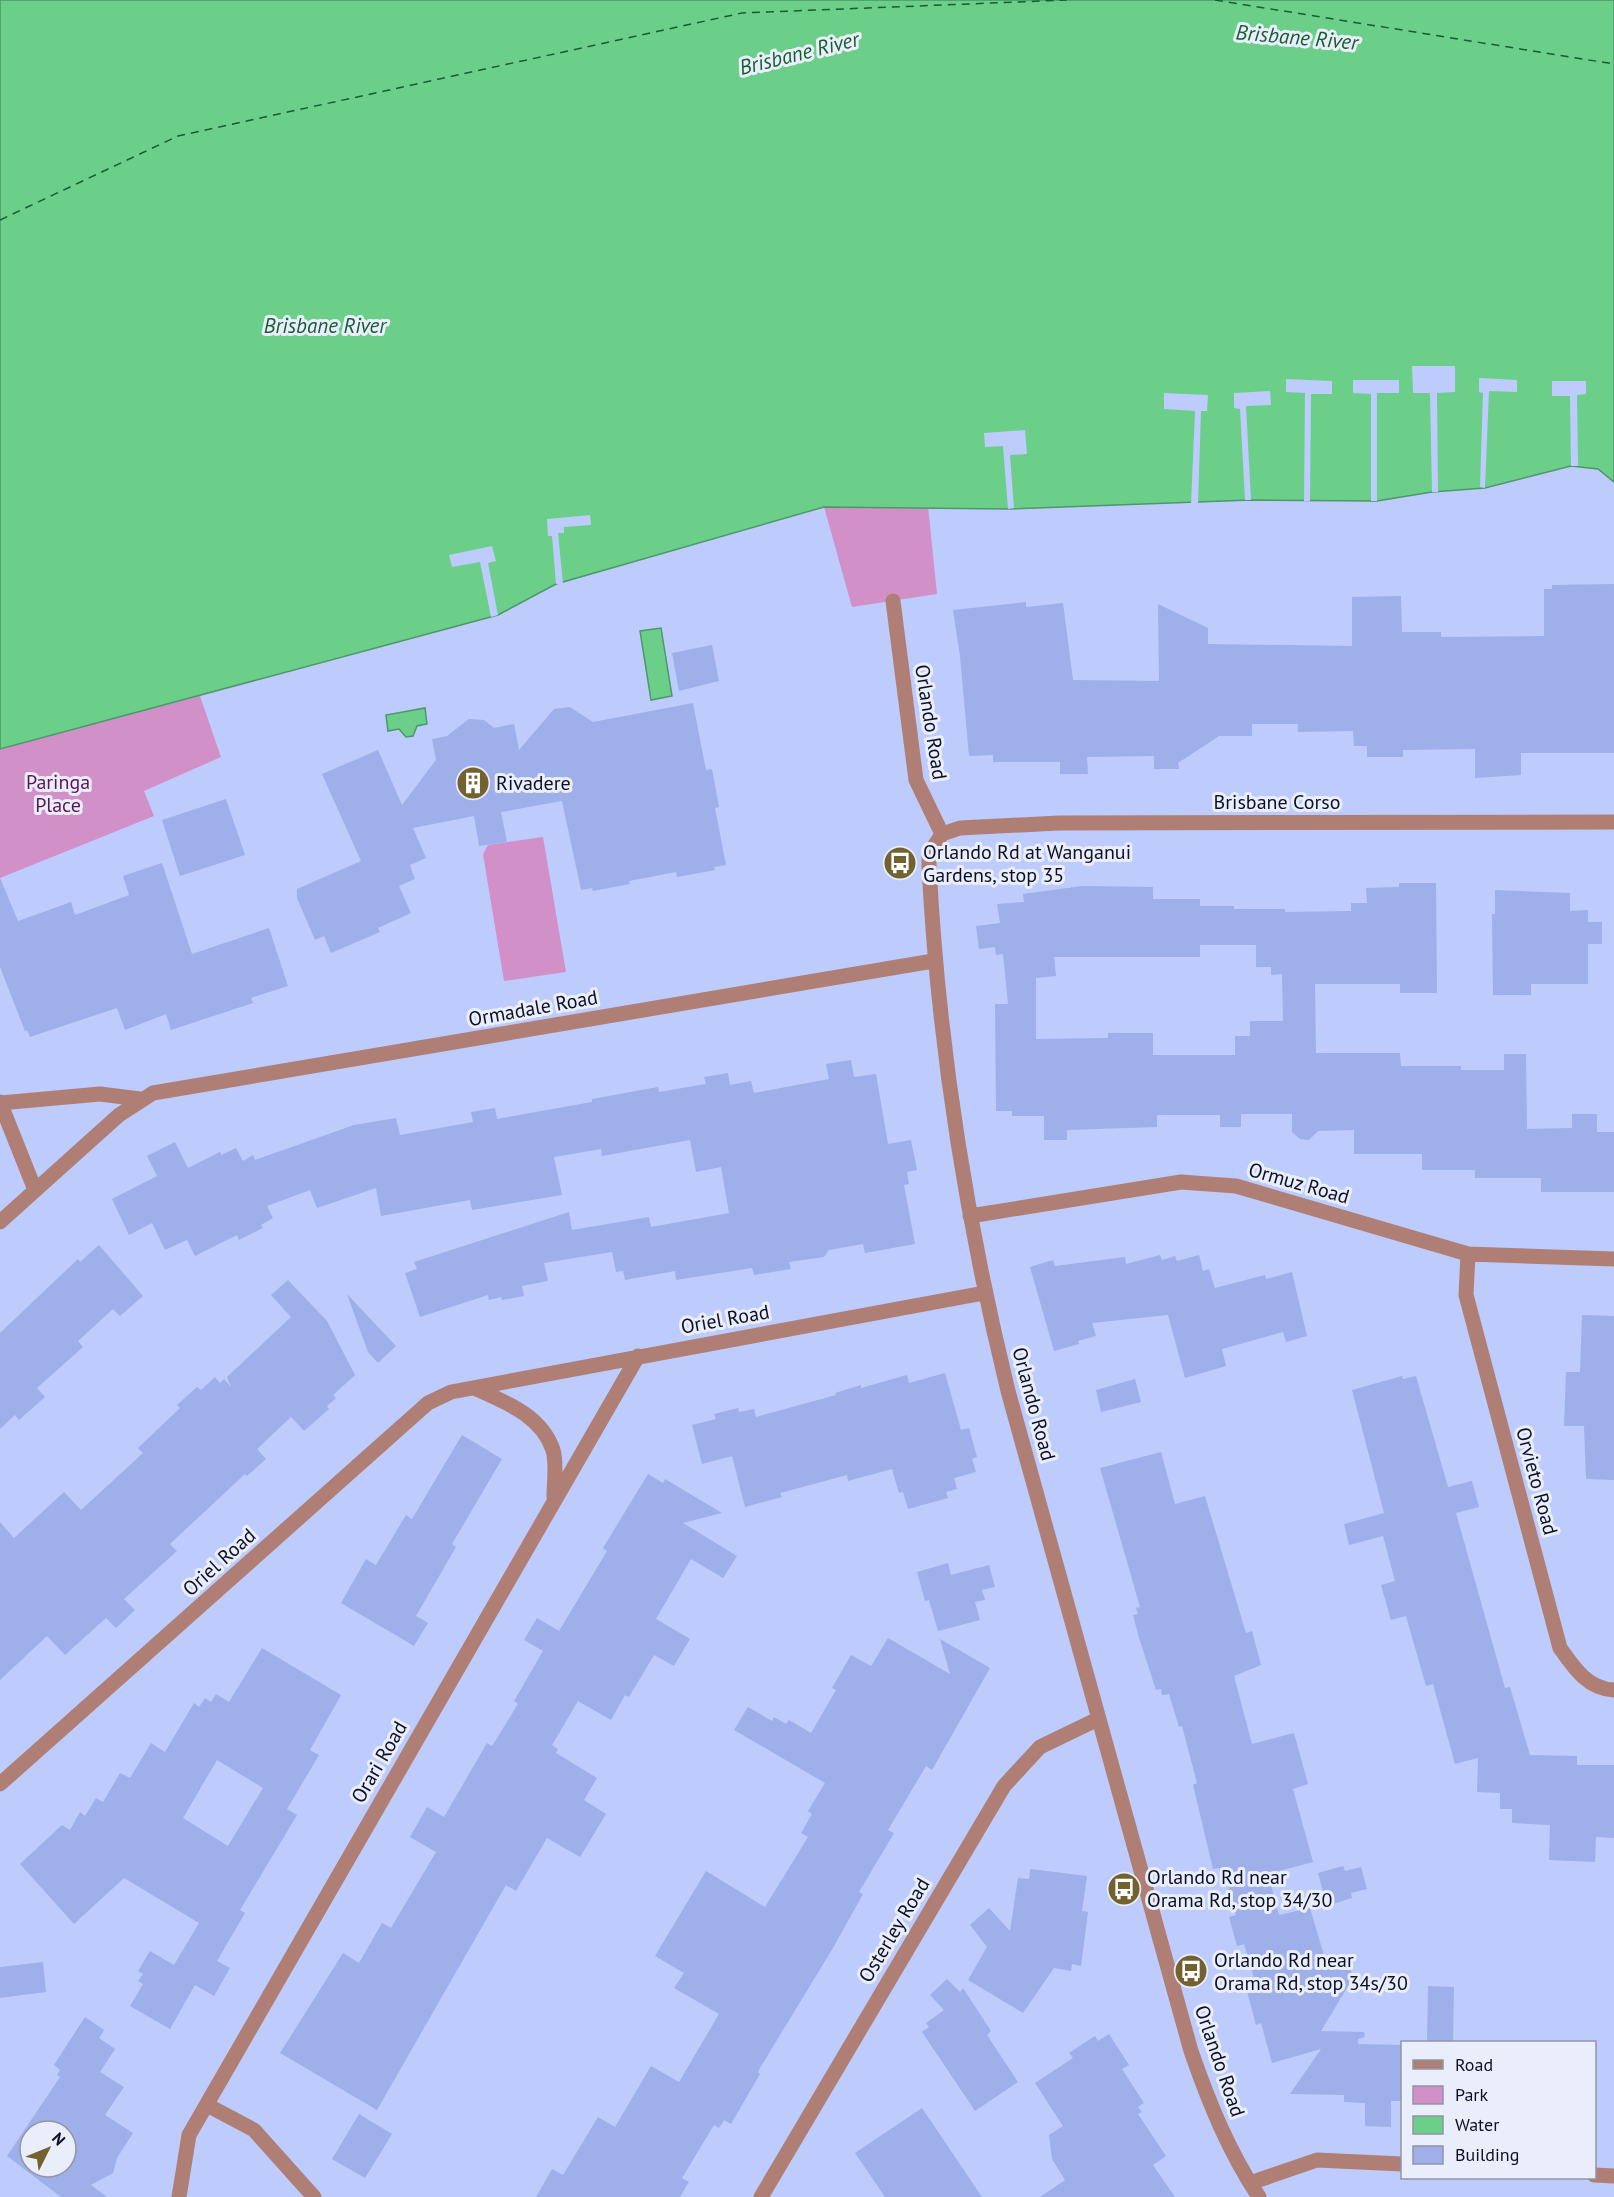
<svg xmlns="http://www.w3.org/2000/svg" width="1614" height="2197" viewBox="0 0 1614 2197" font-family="'PT Sans',sans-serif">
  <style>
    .green { fill: #d191c8 }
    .water { fill: #6bcf89; stroke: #4e966b; stroke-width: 1.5 }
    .pier { fill: #bdccfc }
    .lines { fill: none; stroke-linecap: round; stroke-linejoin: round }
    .ferry { stroke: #155e31; stroke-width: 1.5; stroke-dasharray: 8 6; stroke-linecap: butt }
    .building { fill: #9eafea; fill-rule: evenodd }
    .minor { stroke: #af7f75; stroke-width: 15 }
    .tertiary { stroke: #af7f75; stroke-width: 15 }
    .labels { text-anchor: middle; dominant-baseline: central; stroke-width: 6; stroke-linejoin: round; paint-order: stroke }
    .street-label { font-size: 20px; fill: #0b1025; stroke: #eaeefa }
    .park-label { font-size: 20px; fill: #5e1358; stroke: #eaeefa }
    .poi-label { font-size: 20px; fill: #0b1025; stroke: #eaeefa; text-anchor: start }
    .water-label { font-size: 21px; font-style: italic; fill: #155e31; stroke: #eaeefa }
  </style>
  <rect width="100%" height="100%" fill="#bdccfc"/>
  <path class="green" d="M928,506l9,88 -85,13 -28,-100z
    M200,696l21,61 -77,34 10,25 -154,62v-129z
    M543,837l23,135 -62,9 -21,-127 5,-9z"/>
  <path class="water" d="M0,0h1614v482l-16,-13 -27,-3 -86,22 -53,4 -55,9 -126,-1 -243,9 -184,-2 -268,77 -58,31 -498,134z
    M661,628l11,68 -21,4 -11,-69z
    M425,708l2,16 -10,2 -4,10 -7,1 -7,-8 -11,2 -2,-16z"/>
  <path class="pier" d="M1412,366h43v26l-18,1 1,99h-6l-2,-99h-17z
    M1479,378l38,2v12l-28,-1 -4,97 -5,-1 3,-94 -4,-1z
    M1286,379l46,2v13h-21l-1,107h-6l1,-108 -19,-1z
    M1353,380h46v13h-22v108h-6v-107l-18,-1z
    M1552,381h34v13l-9,1 1,71h-7l-1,-70h-18z
    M1270,391l1,14 -25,1 5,94h-6l-5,-91 -6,-1v-15z
    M1164,393l44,2 -1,16h-6l-3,93h-7l4,-93 -31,-2z
    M1025,430l2,24 -17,1 4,53 -6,1 -5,-63 -18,1 -1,-14z
    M590,515l1,10 -27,2v6h-6l5,51h-7l-4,-48h-4l-1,-17z
    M492,546l4,15 -8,2 10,52 -7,2 -11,-55 -28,5 -3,-12z"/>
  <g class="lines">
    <path class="ferry" d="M1215,0l399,64
      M0,220l178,-84 564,-123 325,-13"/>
  </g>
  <path class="building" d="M1614,584v169h-93v22l-46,3v-29l-72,1v7h-36v-11h-13l-1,-15 -55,1v-8h-46v12h-33l-41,27 1,6h-25v-13l-67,1 1,17h-28v-12h-67v-7l-24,1 -9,-100 -7,-46 73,-8v5l37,-4 10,77 86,1 -1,-77 50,24v16l144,2v-49l49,-1 1,36h39v5l103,-1v-47h8v-4z
    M712,645l7,36 -40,10 -7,-38z
    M693,703l13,67 6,-1 7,38 -4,1 11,57 -12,2 1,3 -38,7 -1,-5 -47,9 1,3 -37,7 -1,-3 -11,2 -19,-89 -61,11 6,30 -28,4 -5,-30 -61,12 13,30 -16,7 5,14 -16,7 12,27 -33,15 2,4 -49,21 -7,-17 -9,4 -18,-42v-9l64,-28 -39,-87 56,-24 24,55 34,-45 -4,-21 15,-3 22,-17 15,1 10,8 20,-4 5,26 35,-41 16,-2 23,15z
    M226,799l19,56 -65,21 -18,-56z
    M162,863l30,91 77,-26 19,58 -37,12 2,5 -82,27 -5,-16 -41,16 -8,-22 -87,29 -3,-7 -2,1 -25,-64v-89l18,43 53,-19 4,13 54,-20 -6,-19z
    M1399,883h37l1,110h-37v-9h-85l1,69h84l1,13h60v4h43v-16h22l1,75 45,-1v-14h25v18h17v60h-73v-14h-66v-8h-53v-16h-68v-24l-36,1 -9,9 -9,-1 -8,-7v-18h-51v13h-21v-12h-63v12l-90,3v10h-23v-24h-32v-5h-16l-1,-107h13l-5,-50 -7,1 -1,-8 -16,2 -3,-23 24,-3 -3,-19 27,-2 -1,-8 59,-8 71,1v12h47v7h34v3h51v3l66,-1v-8h16l-1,-15 33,-1zM1200,945h56v22h15v8l11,-1 1,47h-33v15h-15v19h-82v-22h-45v5l-72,1v-61l20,-2 -2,-19h146z
    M1495,890l75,3v18l18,-1v12h14v22h-14v40h-57v11h-38l-1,-81h3z
    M851,1060l3,17 22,-3 12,70 23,-4 6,30 -10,2 2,12 -5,1 11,59 -50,9 -2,-9 -34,6 -5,7 -35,5 2,7 -37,6 -2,-7 -76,12 -1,-9 -50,9 -2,-9 -7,1 -4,-20 -68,11 4,18 -26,5 2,10 -22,4 -1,-3 -12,3 -1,-5 -68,22 -15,-44 12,-4 -3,-7 155,-50 3,18 77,-13 2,10 78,-14 -8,-46 -25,5 -6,-32 -88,16 -1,-7 -47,8 8,38 -90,15 -2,-10 -89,16 -5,-28 -59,20 -7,-18 -43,16 6,12 -12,7 2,3 -24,12 -2,-5 -42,21 -8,-16 -22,10 -13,-27 -23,12 -17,-36 45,-23 -10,-20 28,-14 13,26 32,-16 1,3 15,-7 7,13 10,-6 2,5 99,-35 42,-7 4,17 73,-13 -2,-10 24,-4 2,11 95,-17v-3l66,-12 1,5 47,-8 -2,-7 24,-4 2,12 21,-4 3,12 75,-14 -3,-15z
    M99,1245l44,51 -23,20 -7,-7 -35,32 5,6 -46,41 8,9 -26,23 -4,-5 -15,14v-96l78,-74 2,3z
    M1160,1255l2,5 13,-4 2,5 22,-6 4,16 6,-2 6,19 50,-13 1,4 26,-7 15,64 -21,6 -3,-10 -61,17 4,17 -41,12 -17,-63 -76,8 4,13 -18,5 1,3 -25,7 -24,-84 23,-7 2,6 70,-9 1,7z
    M288,1280l39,41 28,54 -22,20 3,3 -9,8 2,3 -25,22 -13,-14 -34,32 9,10 -19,17 -2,-2 -75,70 7,7 -53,48 11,11 -19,18 -10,-10 -41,37 -18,-19 -47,44v-158l14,16 50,-46 17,18 62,-57 -5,-5 42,-40 -3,-3 20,-18 4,3 14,-13 5,6 4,-4 7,8 -4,-10 64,-60 -20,-22z
    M347,1294l49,52 -18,17 -10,-11z
    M1582,1315l32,1v164l-28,-1 -2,-53h-20l2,-54h14z
    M945,1373l16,57 8,-2 8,29 -5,2 4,13 -22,6 3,11 -11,3 2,6 -40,11 -5,-17 -4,1 -7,-24 -44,12 -1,-6 -67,18 2,4 -37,10 -13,-51 -30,8 -10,-39 24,-6 -2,-5 24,-6 1,4 15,-3 2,8 80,-22 -1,-2 26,-8v3l46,-13 2,8z
    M1402,1376l1,3 13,-3 32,111 24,-6 7,26 -23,6 49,175 5,-1 20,68 47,1v9h37v73l-18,-1 -1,25 -46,-2 1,-35 -38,-2v-14h-12v-16l-23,-1 1,-34 -23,6 -22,-80 -7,2 -20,-70 -15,4 -10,-35 14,-4 -12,-45 -34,9 -5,-21 40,-11 -32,-123z
    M1135,1379l6,23 -40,10 -5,-22z
    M462,1435l40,24 -50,85 4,3 -40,69 12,7 -14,23 -73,-43 25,-44 10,6 30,-50 6,4z
    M1161,1452l14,52 30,-8 41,137 6,-2 9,34 -27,11 18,68 42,-11 14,51 -15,5 20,73 -45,12 11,41 31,-7 18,61 21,-6 4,15 -32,53 43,1 1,5 -7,2v5l44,1v56h-11v26l-26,-1v-23l-21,-1v-7l-54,-1 31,-45 -49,14 -11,-40 -5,2 -9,-34 10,-3 -13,-44 -7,2 -8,-29 7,-2 -12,-43 -4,1 -1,-5 -6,1 -20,-84 4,-2 -15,-57 -3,1 -10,-33 -7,1 -1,-6 -5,1 -17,-52 -6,-23 5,-1 -2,-6 4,-1 -40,-139z
    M648,1474l15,9 2,-4 57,34 -39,10 54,33 -14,22 -32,-19 -35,60 34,20 -16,27 -20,-11 -25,42 -4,-2 -14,25 -33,-19 -26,44 6,4 -2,4 41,25 -13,22 22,14 -26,43 -33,-19 -31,53 -10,-6 -129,225 -97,-57 63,-100 16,10 23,-40 9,5 45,-76 -26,-15 17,-30 17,10 43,-74 5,3 26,-42 -4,-3 29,-50 -19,-11 13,-22 22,13 48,-80 -4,-3z
    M948,1563l3,12 38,-10 6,22 -13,3 3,10 -10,2 5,18 -42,11 -9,-31 -4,1 -8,-29z
    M888,1638l62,36 -10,-35 50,29 -58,102 -6,-4 -38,64 6,3 -35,59 4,2 -30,54 -70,115 -5,9 2,2 -29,50 -7,-4 -5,8 -5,-3 -32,53 7,4 -9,15h-144l16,-28 11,6 35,-58 17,10 36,-61 28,16 40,-68 -45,-26 10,-15 -29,-17 51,-85 59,36 43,-70 -7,-4 11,-19 -4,-3 17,-28 -91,-53 14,-23 24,14 2,-4 12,7 3,-4 22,13 25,-43 -4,-2 19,-33 20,11z
    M262,1648l79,47 -31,55 9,5 -32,54 10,6 -57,95 5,3 -28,48 13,7 -16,28 -19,-11 -25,44 -40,-23 13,-22 -5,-3 5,-7 -5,-3 12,-20 24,14 25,-42 -75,-45 -50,46 -54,-60 42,-39 8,5 10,-18 5,4 11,-18 7,4 17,-29 10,5 21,-35 14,9 29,-49 5,4 6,-9 6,4 5,-8 13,8zM217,1760l46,28 -35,58 -45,-28z
    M1343,1866l2,5 16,-4 6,22 -16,4 1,5 -25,8 -9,-33z
    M1030,1869l57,7 -5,35 6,1 -7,54 -9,-2 -1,7 -17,-3 -31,45 -55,-33 19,-33 -17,-22 19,-17 21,23 8,-53 11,1z
    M43,1962l3,30 -46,6v-31z
    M947,1979l13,13 3,-4 28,43 -4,4 31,47 -43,29 -53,-79 7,-5 -3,-4 18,-13 -14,-15z
    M1428,1986l26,1 -1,56h-26z
    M85,2017l19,13 -5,8 16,11 -15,23 24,15 -19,28 28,18 -16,25 -4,15 -22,12 16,12h-46l-54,-41 53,-79 -3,-2 3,-5 -6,-5zM30,2131h36v36h-36z
    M1109,2034l20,31 -7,4 22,34 -6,4 4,5 -4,2 28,42 -13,9 22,32h-135l25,-17 -13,-21 -3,-24 14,-9 -28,-43 38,-25 -4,-5 26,-17 3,5z
    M922,2108l60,89h-97l-30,-44z
    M359,2114l33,20 -27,44 -33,-19z"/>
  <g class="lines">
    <path class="minor" d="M893,601l23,179 26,54 -13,20v12c9,176 37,353 79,525l183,660c18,52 38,101 68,146
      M0,1102l35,88
      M0,1103l100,-9 40,5
      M970,1216l211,-34 55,4 232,68 146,5
      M0,1222l119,-107 34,-22 780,-132
      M1468,1254l-2,41 94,353c14,20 28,41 54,42
      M474,1388c31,14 67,27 79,62 4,13 1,33 1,47
      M0,1784l428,-381 23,-11 533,-99
      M207,2105l47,25 60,67
      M1594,2175l20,1
      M1250,2183l67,-23 85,4
      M179,2197l10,-62 449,-779
      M761,2197l243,-411 36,-39 58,-28"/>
    <path class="tertiary" d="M942,834l18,-6 99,-5 555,-1"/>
  </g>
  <defs>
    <g id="building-disc" transform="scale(1.725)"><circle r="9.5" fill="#726230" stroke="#eaeefa"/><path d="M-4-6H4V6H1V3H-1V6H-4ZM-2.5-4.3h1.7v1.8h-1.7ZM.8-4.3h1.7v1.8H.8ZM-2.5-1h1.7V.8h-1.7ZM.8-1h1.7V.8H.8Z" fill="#fff"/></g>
    <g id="bus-disc" transform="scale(1.725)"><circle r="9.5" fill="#726230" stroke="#eaeefa"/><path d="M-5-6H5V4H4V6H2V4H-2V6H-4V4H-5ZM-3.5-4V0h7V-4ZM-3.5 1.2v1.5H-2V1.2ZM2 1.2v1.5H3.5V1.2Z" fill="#fff"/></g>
  </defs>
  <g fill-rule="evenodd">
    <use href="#building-disc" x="473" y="783"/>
    <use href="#bus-disc" x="900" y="863"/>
    <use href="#bus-disc" x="1124" y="1889"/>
    <use href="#bus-disc" x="1191" y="1971"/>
  </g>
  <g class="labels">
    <g class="street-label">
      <text transform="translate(931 722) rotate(81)">Orlando Road</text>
      <text x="1277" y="802">Brisbane Corso</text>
      <text transform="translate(533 1008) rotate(-10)">Ormadale Road</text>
      <text transform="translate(1299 1183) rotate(16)">Ormuz Road</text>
      <text transform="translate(725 1319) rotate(-10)">Oriel Road</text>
      <text transform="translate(1034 1404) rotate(75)">Orlando Road</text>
      <text transform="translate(1537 1481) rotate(75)">Orvieto Road</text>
      <text transform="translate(219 1562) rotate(-42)">Oriel Road</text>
      <text transform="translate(379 1762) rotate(-60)">Orari Road</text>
      <text transform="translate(894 1930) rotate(-59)">Osterley Road</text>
      <text transform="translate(1220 2061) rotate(71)">Orlando Road</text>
    </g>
    <g class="park-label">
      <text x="58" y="782">Paringa<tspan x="58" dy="23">Place</tspan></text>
    </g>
    <g class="poi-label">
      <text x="496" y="783">Rivadere</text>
      <text x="923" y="852">Orlando Rd at Wanganui<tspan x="923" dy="23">Gardens, stop 35</tspan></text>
      <text x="1147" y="1877">Orlando Rd near<tspan x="1147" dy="23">Orama Rd, stop 34/30</tspan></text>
      <text x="1214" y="1960">Orlando Rd near<tspan x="1214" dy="23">Orama Rd, stop 34s/30</tspan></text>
    </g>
    <g class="water-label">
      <text transform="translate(1297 37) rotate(5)">Brisbane River</text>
      <text transform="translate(799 53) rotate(-14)">Brisbane River</text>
      <text x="325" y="325">Brisbane River</text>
    </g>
  </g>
  <rect x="1401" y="2041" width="195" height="138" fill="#eaeefa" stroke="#9195a5" stroke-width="1.5"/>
  <rect x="1413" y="2060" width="30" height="9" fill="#af7f75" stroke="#9195a5" stroke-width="1.5"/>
  <text x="1455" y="2071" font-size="18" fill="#0b1025">Road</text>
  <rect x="1413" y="2086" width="30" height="18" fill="#d191c8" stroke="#9195a5" stroke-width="1.5"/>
  <text x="1455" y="2101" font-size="18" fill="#0b1025">Park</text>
  <rect x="1413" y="2116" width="30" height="18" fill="#6bcf89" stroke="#9195a5" stroke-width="1.5"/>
  <text x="1455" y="2131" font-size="18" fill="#0b1025">Water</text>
  <rect x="1413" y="2146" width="30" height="18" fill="#9eafea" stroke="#9195a5" stroke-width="1.5"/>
  <text x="1455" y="2161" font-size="18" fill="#0b1025">Building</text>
  <g transform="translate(48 2149) rotate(47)"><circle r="28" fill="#eaeefa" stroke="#9195a5" stroke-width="1.5"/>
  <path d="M0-4.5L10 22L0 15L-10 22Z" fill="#726230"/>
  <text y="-9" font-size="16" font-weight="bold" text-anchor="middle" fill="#0b1025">N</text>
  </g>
</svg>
